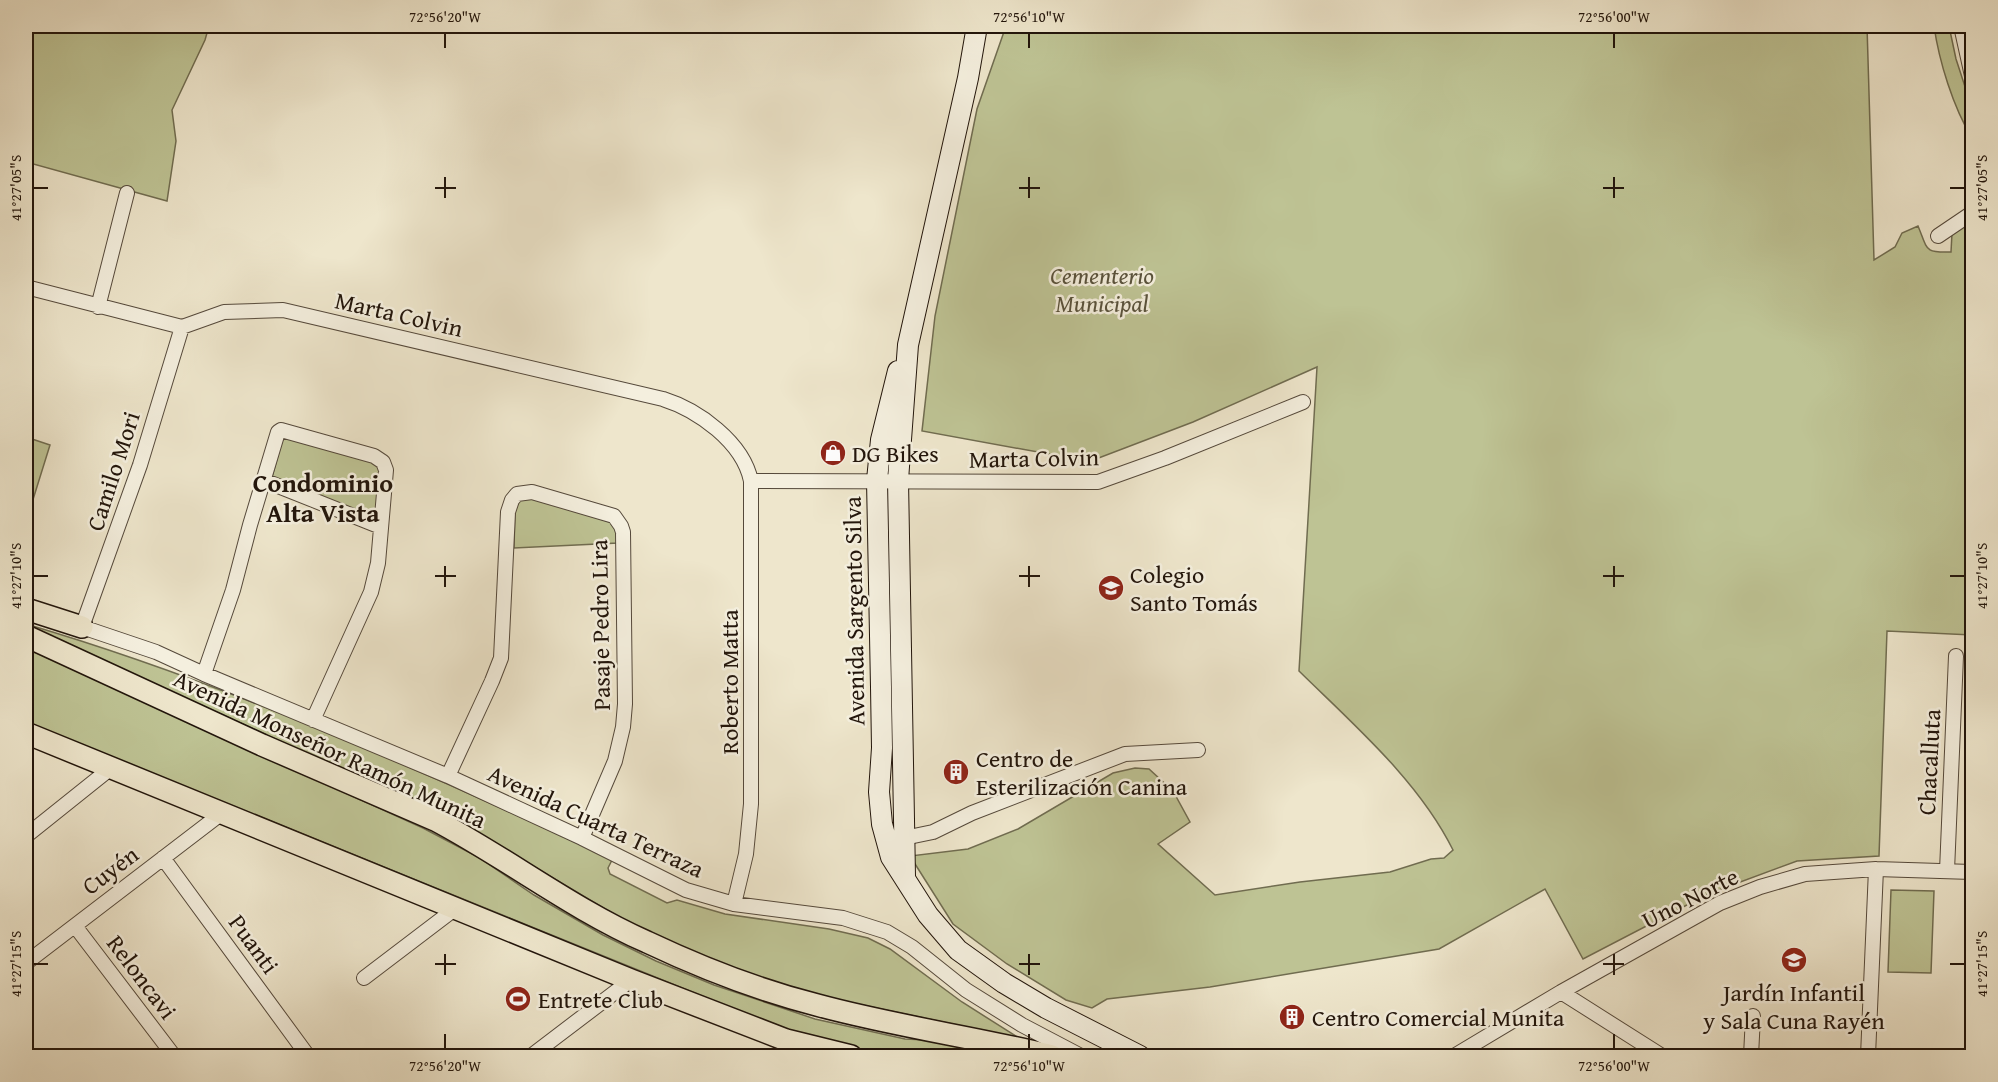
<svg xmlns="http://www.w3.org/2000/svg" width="1998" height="1082" viewBox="0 0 1998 1082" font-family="'Gentium Book Plus',serif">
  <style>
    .green { fill: #bec394; stroke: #706c50; stroke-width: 1.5 }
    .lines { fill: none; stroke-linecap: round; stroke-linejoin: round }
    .street-casing { stroke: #55493b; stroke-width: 16 }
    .secondary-casing { stroke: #22150b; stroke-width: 22 }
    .primary-casing { stroke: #22150b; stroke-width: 24 }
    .street { stroke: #f4efde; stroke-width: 14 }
    .secondary { stroke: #f4efde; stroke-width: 20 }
    .primary { stroke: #eee6cc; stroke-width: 21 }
    .ticks { fill: none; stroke: #22150b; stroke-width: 2 }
    .labels { text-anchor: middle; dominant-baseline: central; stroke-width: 5; stroke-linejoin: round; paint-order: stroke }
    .park-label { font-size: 24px; font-style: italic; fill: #59523b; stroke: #f4efde }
    .street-label { font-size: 24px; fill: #22150b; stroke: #f4efde }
    .poi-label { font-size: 24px; fill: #22150b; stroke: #f4efde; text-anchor: start }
    .neighbourhood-label { font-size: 26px; font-weight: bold; fill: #22150b; stroke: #f4efde }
    .neatline { fill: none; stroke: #22150b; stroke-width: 2 }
    .ticks-label { font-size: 15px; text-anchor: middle; fill: #22150b }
  </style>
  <rect width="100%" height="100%" fill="#eee6cc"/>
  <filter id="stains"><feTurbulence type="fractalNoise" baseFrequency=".00333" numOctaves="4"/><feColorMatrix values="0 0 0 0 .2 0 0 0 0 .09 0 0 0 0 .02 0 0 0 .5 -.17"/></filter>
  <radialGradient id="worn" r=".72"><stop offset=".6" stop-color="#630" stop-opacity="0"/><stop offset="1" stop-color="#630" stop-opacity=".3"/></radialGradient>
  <path class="green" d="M26,26h183l-4,14 -33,70 4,31 -9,60 -141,-39z
    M1006,26h861l7,234 21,-13 7,-14 16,-7c10,24 6,27 33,26l1,-19 20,-12v414l-85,-4 -8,225 -82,5 -89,33 -125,65 -38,-70 -106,60 -229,38 -103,12 -15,9 -26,-8 -59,-36 -54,-40 -43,-68 58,-7 50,-20 95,-56 22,-5 14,1 24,22 17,31 -32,22 57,51 85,-13 90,-10 41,-13 13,-1 9,-8c-34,-69 -100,-126 -154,-179l18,-304 -124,55 -97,37 -14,1 -160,-29 13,-115 42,-207z
    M1934,26h15l7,33 16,49v30c-19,-31 -33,-77 -38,-112z
    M26,437l24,8 -24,77z
    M285,438l87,21 8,11 -2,51 -106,-44 10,-36z
    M528,496l88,28 2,19 -104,5 1,-38 5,-10z
    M26,624c197,58 393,145 579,232l7,4 -4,8 2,6 57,29 10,-3 48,14 104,15 39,9 22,11 72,53 57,36 -176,-37 -57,-15 -85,-30 -74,-34 -168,-100 -433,-196z
    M26,648l397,180 55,29 56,38 69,40 53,26 58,24 101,34 90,20 22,1 81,16h-111l-53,-10 -58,-16 -760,-308z
    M1891,890l43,1 -3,82 -43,-1z"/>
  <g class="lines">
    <g class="street-casing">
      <path id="street" d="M1961,26l11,50
        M1938,236l34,-23
        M26,287l156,40 42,-15 59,-2 380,89c35,11 80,43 88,82v323l-5,50 -12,50
        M98,307l29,-114
        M182,327l-42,138 -58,162 74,25 48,22 244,102 134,62 104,52 48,14 109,14 44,14 25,15 54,43 56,35 59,31
        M263,480l118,47
        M751,481l347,1 67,-24 138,-56
        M204,674l29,-84 17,-65 28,-93 3,-2 93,26 9,6 3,8 -8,93 -7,29 -58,128
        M448,776l44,-95 9,-23 7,-146 4,-12 5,-6 15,-2 82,24 7,10 2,6 2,172 -2,23 -8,34 -33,77
        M26,836l85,-68
        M904,838l29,-6 39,-19 153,-59 73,-4
        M163,858l145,198
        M1947,871l9,-215
        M75,926l99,130
        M26,963l196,-150
        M364,978l92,-70
        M1561,992l101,64
        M531,1056l100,-76
        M1454,1056l107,-64 159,-89 40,-16 45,-13 71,-5 96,3
        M1751,1056l2,-40
        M1868,1056l8,-187"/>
    </g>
    <g class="secondary-casing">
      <path id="secondary" d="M898,371l-17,69 -4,40 4,207 1,61 -3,44 3,32 9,33 37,58 30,35 46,33 42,25 94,48
        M905,876l-7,-396 10,-135 60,-267 9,-52"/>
    </g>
    <g class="primary-casing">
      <path id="primary" d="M26,609l56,18
        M26,636l236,109 173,75c72,38 137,89 212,122 55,26 111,48 170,63 77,21 157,32 235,51
        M26,733l605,247 155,60 65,16"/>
    </g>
    <use href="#street" class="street"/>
    <use href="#secondary" class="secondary"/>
    <use href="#primary" class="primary"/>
  </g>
  <path class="ticks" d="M445,33v15M1029,33v15M1614,33v15M445,177v21M1029,177v21M1614,177v21M33,188h15M435,188h21M1019,188h21M1603,188h21M1950,188h15M445,566v21M1029,566v21M1614,566v21M33,576h15M435,576h21M1019,576h21M1603,576h21M1950,576h15M445,954v21M1029,954v21M1614,954v21M33,964h15M435,964h21M1019,964h21M1603,964h21M1950,964h15M445,1034v15M1029,1034v15M1614,1034v15"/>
  <defs>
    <g id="shop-disc" transform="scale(1.35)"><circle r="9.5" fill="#8f2418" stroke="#f4efde"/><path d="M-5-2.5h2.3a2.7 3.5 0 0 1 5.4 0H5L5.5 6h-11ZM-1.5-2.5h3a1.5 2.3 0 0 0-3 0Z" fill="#fff"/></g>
    <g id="school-disc" transform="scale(1.35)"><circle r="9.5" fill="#8f2418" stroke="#f4efde"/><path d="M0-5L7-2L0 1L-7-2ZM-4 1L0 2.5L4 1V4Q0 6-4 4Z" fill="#fff"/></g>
    <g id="building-disc" transform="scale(1.35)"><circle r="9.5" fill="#8f2418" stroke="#f4efde"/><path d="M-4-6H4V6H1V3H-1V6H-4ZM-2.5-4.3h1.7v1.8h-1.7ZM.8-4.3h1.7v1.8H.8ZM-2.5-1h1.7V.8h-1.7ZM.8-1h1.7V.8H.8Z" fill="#fff"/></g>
    <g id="stadium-disc" transform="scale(1.35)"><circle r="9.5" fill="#8f2418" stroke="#f4efde"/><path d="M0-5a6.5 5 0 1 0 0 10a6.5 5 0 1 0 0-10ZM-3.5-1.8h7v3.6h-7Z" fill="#fff"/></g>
  </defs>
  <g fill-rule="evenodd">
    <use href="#shop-disc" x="833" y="453"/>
    <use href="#school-disc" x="1111" y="588"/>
    <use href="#building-disc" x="956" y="772"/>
    <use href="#school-disc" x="1794" y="960"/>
    <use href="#stadium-disc" x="518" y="999"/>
    <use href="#building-disc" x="1292" y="1017"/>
  </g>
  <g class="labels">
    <g class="park-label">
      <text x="1102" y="275">Cementerio<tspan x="1102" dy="28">Municipal</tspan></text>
    </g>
    <g class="street-label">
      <text transform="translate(399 314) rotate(13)">Marta Colvin</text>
      <text transform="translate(1034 458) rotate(-1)">Marta Colvin</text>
      <text transform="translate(113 471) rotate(-72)">Camilo Mori</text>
      <text transform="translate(854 611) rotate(-91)">Avenida Sargento Silva</text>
      <text transform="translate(600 625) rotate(-91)">Pasaje Pedro Lira</text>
      <text transform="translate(729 682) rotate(-90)">Roberto Matta</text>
      <text transform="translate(330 749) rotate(25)">Avenida Monseñor Ramón Munita</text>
      <text transform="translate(1929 762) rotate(-87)">Chacalluta</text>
      <text transform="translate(596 821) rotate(25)">Avenida Cuarta Terraza</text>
      <text transform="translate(110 870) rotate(-37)">Cuyén</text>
      <text transform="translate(1690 898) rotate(-27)">Uno Norte</text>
      <text transform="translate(254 944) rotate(54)">Puanti</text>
      <text transform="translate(142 977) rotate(53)">Reloncavi</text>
    </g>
    <g class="poi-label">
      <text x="852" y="453">DG Bikes</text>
      <text x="1130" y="574">Colegio<tspan x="1130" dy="28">Santo Tomás</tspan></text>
      <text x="976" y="758">Centro de<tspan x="976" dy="28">Esterilización Canina</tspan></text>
      <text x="1794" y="992" text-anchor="middle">Jardín Infantil<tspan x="1794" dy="28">y Sala Cuna Rayén</tspan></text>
      <text x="538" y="999">Entrete Club</text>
      <text x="1312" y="1017">Centro Comercial Munita</text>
    </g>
    <g class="neighbourhood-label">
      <text x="323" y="482">Condominio<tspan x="323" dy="30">Alta Vista</tspan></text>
    </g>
  </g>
  <rect width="1998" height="1082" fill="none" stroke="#eee6cc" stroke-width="66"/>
  <rect x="33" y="33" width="1932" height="1016" class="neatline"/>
  <g class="ticks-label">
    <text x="445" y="22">72°56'20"W</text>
    <text x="1029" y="22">72°56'10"W</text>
    <text x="1614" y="22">72°56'00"W</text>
    <text transform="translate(16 188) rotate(-90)" y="5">41°27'05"S</text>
    <text transform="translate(1982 188) rotate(-90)" y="5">41°27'05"S</text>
    <text transform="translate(16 576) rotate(-90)" y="5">41°27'10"S</text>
    <text transform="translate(1982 576) rotate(-90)" y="5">41°27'10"S</text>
    <text transform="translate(16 964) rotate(-90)" y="5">41°27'15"S</text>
    <text transform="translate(1982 964) rotate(-90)" y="5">41°27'15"S</text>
    <text x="445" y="1071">72°56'20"W</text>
    <text x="1029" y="1071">72°56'10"W</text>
    <text x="1614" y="1071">72°56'00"W</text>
  </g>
  <rect width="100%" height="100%" filter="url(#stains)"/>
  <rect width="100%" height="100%" fill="url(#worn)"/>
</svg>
